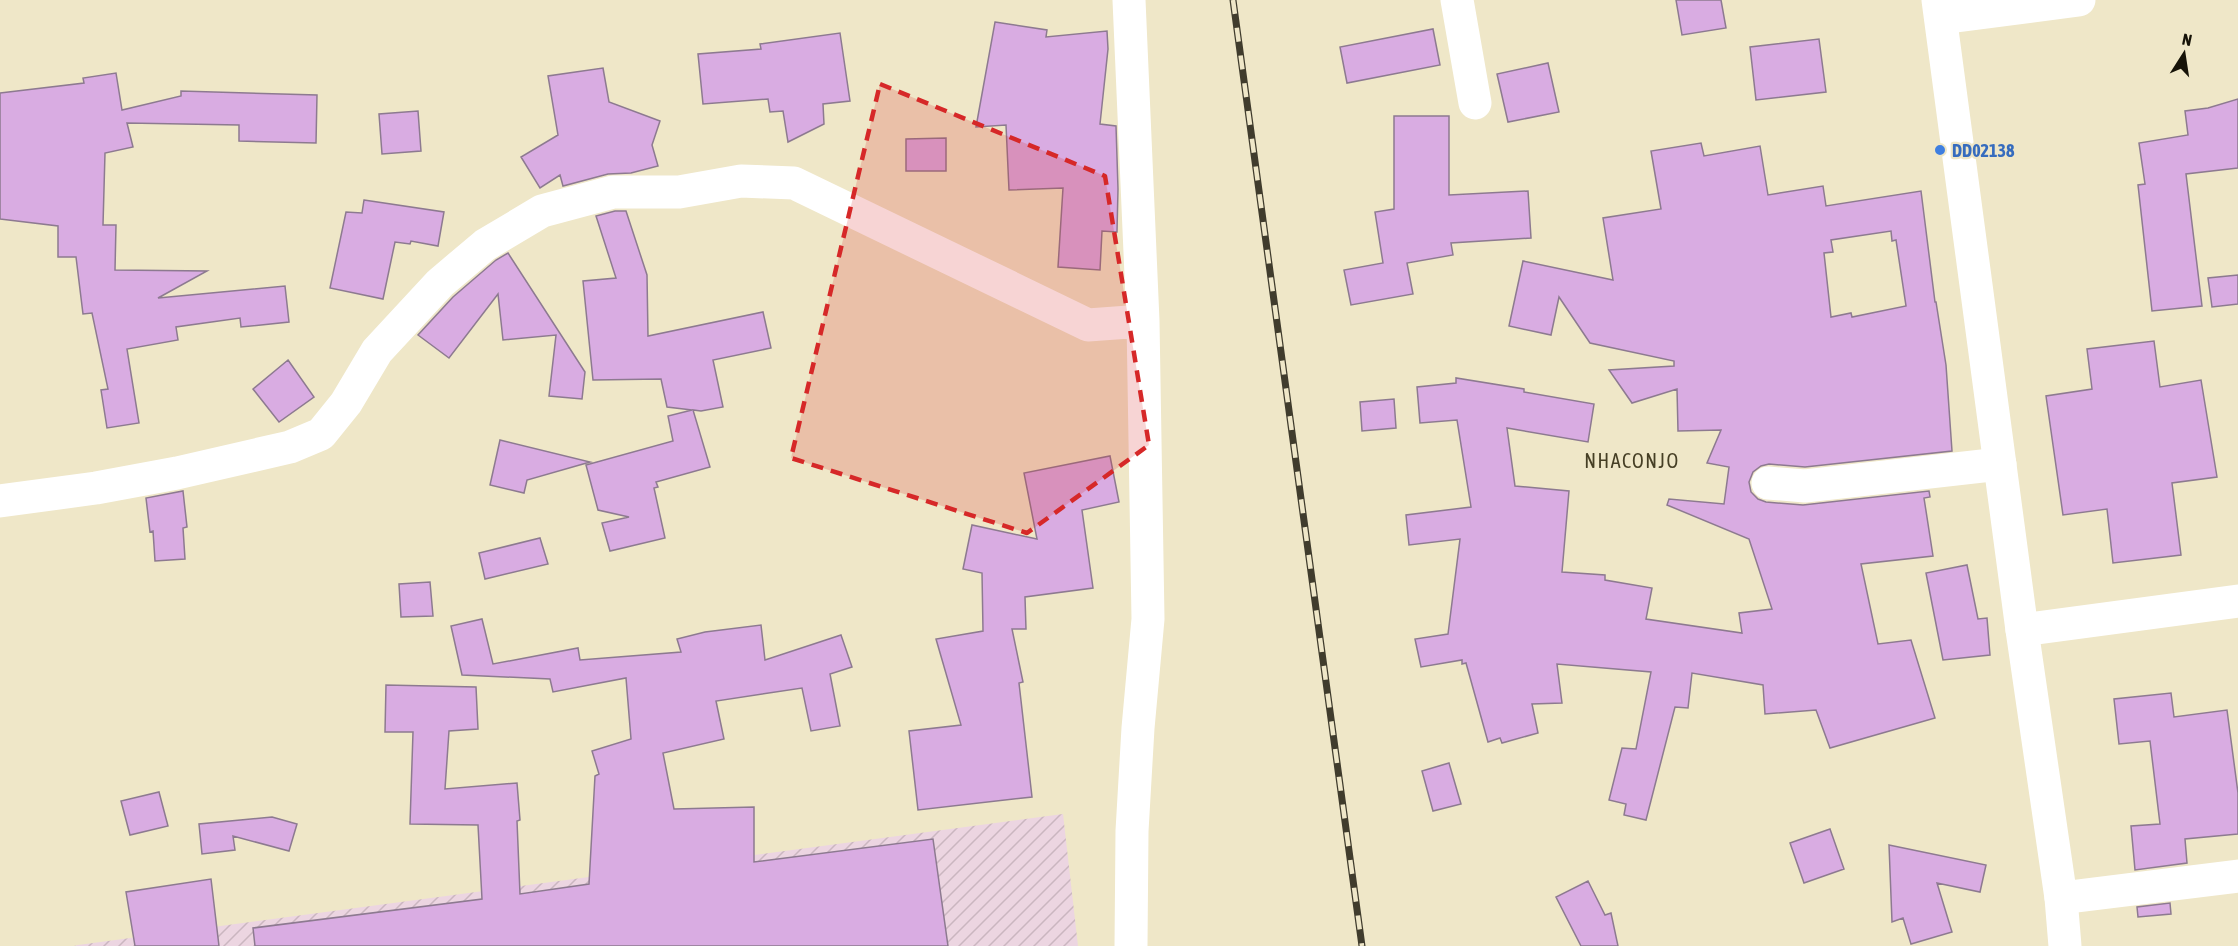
<svg xmlns="http://www.w3.org/2000/svg" width="2238" height="946" viewBox="0 0 2238 946" font-family="'Asap Condensed',sans-serif">
  <style>
    .industrial { fill: url(#industrial-furrows) }
    .building { fill: #d9ace2; stroke: #8d7a90; stroke-width: 1.5; fill-rule: evenodd }
    .lines { fill: none; stroke-linecap: round; stroke-linejoin: round }
    .street { stroke: #fff; stroke-width: 33 }
    .secondary { stroke: #fff; stroke-width: 33 }
    .rail-casing { stroke: #403c2d; stroke-width: 7 }
    .rail { stroke: #efe7c8; stroke-width: 4.5; stroke-dasharray: 14; stroke-linecap: butt }
    .marked { fill: #d62828; fill-opacity: 0.2; stroke: #d62828; stroke-width: 4.5; stroke-dasharray: 12 8; stroke-linejoin: round }
    .shop-dot { fill: #3f7fe0; stroke: #efe7c8; stroke-width: 2 }
    .labels { text-anchor: middle; dominant-baseline: central; stroke-width: 4.5; stroke-linejoin: round; paint-order: stroke }
    .shop-label { font-size: 18px; font-weight: bold; fill: #366cbe; stroke: #efe7c8; text-anchor: start }
    .neighbourhood-label { font-size: 20px; letter-spacing: 1.5px; fill: #463f25; stroke: #efe7c8 }
  </style>
  <defs>
    <pattern id="industrial-furrows" width="10" height="10" patternUnits="userSpaceOnUse" patternTransform="scale(1.5)"><rect width="10" height="10" fill="#ecd5e1"/><path d="M-1 1l2-2M0 10L10 0M9 11l2-2" fill="none" stroke="#cab6c0"/></pattern>
  </defs>
  <rect width="100%" height="100%" fill="#efe7c8"/>
  <path class="industrial" d="M1063,814l15,132h-1004l4,-1z"/>
  <path class="building" d="M1676,0h45l5,28 -44,7z
    M995,22l52,8 -1,7 61,-6 1,18 -8,75 16,2 2,63 -1,43 -15,-1 -2,39 -42,-3 5,-79 -54,2 -3,-65 -30,2z
    M1433,29l7,36 -93,18 -7,-36z
    M840,33l10,68 -27,3 1,20 -36,18 -5,-31 -13,1 -2,-13 -65,5 -5,-50 63,-5 -1,-5z
    M1819,39l7,53 -70,8 -6,-53z
    M1548,63l11,49 -51,10 -11,-48z
    M603,68l6,34 51,19 -8,24 6,21 -27,7 -23,1 -45,12 -3,-11 -20,13 -19,-31 37,-22 -10,-59z
    M116,73l6,37 59,-14v-5l136,4 -1,48 -77,-2v-16l-112,-2 6,24 -28,6 -2,72h13l-1,45 92,1 -49,27 127,-12 4,36 -48,5 -1,-9 -64,9 2,13 -51,9 12,74 -32,5 -6,-38 7,-1 -16,-76 -9,1 -7,-57h-18v-31l-58,-7v-126l84,-10 -1,-5z
    M2238,99v69l-52,6 16,132 -50,5 -14,-126 7,-1 -6,-41 49,-8 -3,-24 23,-3z
    M418,111l3,40 -39,3 -3,-40z
    M1394,116h55v79l79,-4 3,47 -80,5 2,12 -46,8 6,31 -62,11 -7,-35 39,-7 -8,-51 19,-3z
    M946,138v33h-40v-32z
    M1701,143l3,13 56,-10 8,49 55,-9 3,20 95,-15 14,111h1l10,63 6,86 -147,16 -36,-3 -8,2 -8,6 -4,10 2,10 7,7 8,3 37,3 126,-14 1,6 -6,1 9,58 -72,8 17,80 33,-4 24,78 -105,30 -14,-38 -51,4 -2,-29 -71,-12 -4,35 -13,-1 -29,113 -22,-5 2,-11 -17,-4 13,-52 14,1 15,-77 -94,-8 5,39 -30,1 6,29 -36,10 -2,-5 -12,4 -22,-79 -4,1v-4l-41,7 -6,-28 33,-5 12,-95 -51,6 -3,-30 65,-8 -14,-87 -37,3 -3,-36 39,-4v-5l68,11v3l70,12 -6,38 -81,-14 8,58 54,5 -7,81 43,3v5l47,8 -6,31 96,14 -3,-20 33,-4 -23,-70 -82,-34 2,-6 55,5 5,-37 -22,-4 14,-33 -43,1 -1,-42 -45,14 -23,-33 65,-4v-5l-84,-18 -31,-46 -8,38 -42,-9 14,-65 90,19 -10,-62 58,-9 -10,-58zM1891,231l1,10 4,-1 10,66 -54,11 -1,-4 -20,4 -7,-64 9,-1 -2,-12z
    M364,200l80,12 -6,34 -27,-5 -1,3 -15,-2 -12,57 -53,-11 16,-76 16,1z
    M615,211h11l21,64 1,61 115,-24 8,36 -58,12 10,47 -22,4 -8,-1 17,57 -54,15 2,5 -4,1 11,50 -55,13 -8,-28 27,-6 -31,-7 -12,-45 87,-24 -5,-25 24,-6 -25,-3 -6,-28 -68,1 -10,-99 33,-3 -20,-62z
    M508,253l77,119 -3,27 -33,-3 7,-61 -53,5 -5,-46 -49,64 -31,-23 35,-38 43,-37z
    M2238,275v29l-26,3 -4,-29z
    M2154,341l6,46 41,-7 16,97 -45,6 9,72 -68,8 -6,-54 -44,6 -17,-119 46,-7 -5,-40z
    M288,360l26,37 -35,25 -26,-33z
    M1394,399l2,29 -34,3 -2,-29z
    M500,440l90,22 -63,18 -3,13 -34,-8z
    M1110,456l9,46 -37,8 11,78 -68,9 1,32h-14l11,53 -4,1 13,114 -114,13 -9,-79 52,-6 -25,-86 47,-8 -1,-58 -19,-4 9,-44 65,14 -13,-66z
    M183,491l4,36 -4,1 2,31 -30,2 -2,-30 -3,1 -4,-34z
    M540,538l8,26 -63,15 -6,-26z
    M1967,565l11,54 9,-1 3,37 -47,5 -17,-87z
    M430,582l3,34 -32,1 -2,-33z
    M482,619l11,45 85,-16 2,12 101,-8 -4,-13 28,-7 56,-7 4,35 76,-25 11,32 -22,7 10,52 -29,5 -9,-43 -86,13 8,38 -61,14 11,56 80,-2v55l179,-23 15,107h-693l-2,-18 229,-29 -4,-74 -68,-1 3,-92h-28l1,-47 90,2 2,42 -29,2 -4,58 72,-6 3,37 -3,1 3,73 69,-10 6,-108 4,-2 -7,-23 39,-12 -5,-61 -73,14 -3,-13 -88,-4 -11,-49z
    M2171,693l3,24 53,-7 11,83v41l-53,5 2,24 -52,7 -4,-44 29,-2 -10,-83 -31,3 -5,-45z
    M1449,763l12,41 -28,7 -11,-40z
    M159,792l9,34 -38,9 -9,-34z
    M272,817l25,7 -8,27 -56,-15 2,14 -33,4 -3,-30z
    M1830,829l14,40 -40,14 -14,-40z
    M1889,845l97,20 -6,27 -43,-9 15,49 -41,12 -8,-26 -11,4z
    M211,879l8,67h-84l-9,-54z
    M1588,881l17,34 6,-2 7,33h-37l-25,-49z
    M2170,903l1,11 -33,3 -1,-10z"/>
  <g class="lines">
    <path class="street" d="M1129,0l14,321 5,298 -10,109 -6,103 -1,115
      M1457,0l18,103
      M1941,18l138,-18
      M1768,483l37,3 195,-22
      M0,501l96,-13 81,-15 113,-26 31,-13 25,-31 31,-52 63,-68 45,-38 57,-34 71,-19h66l62,-11 53,2 294,142 55,-4
      M2022,630l216,-29
      M2061,898l177,-22"/>
    <path class="secondary" d="M1938,0l84,630 39,268 4,48"/>
    <g class="rail-casing">
      <path id="rail" d="M1233,0l129,946"/>
    </g>
    <use href="#rail" class="rail"/>
  </g>
  <path class="marked" d="M880,84l225,92 44,269 -122,88 -236,-75z"/>
  <circle class="shop-dot" cx="1940" cy="150" r="6"/>
  <g class="labels">
    <g class="shop-label">
      <text x="1952" y="150">DD02138</text>
    </g>
    <g class="neighbourhood-label">
      <text x="1632" y="460">NHACONJO</text>
    </g>
  </g>
  <g transform="translate(2184 54) rotate(12)" stroke="#efe7c8" stroke-width="4.5" paint-order="stroke">
  <path d="M0-4.5L10 22L0 15L-10 22Z" fill="#161308"/>
  <text y="-9" font-size="16" font-weight="bold" text-anchor="middle" fill="#161308">N</text>
  </g>
</svg>
